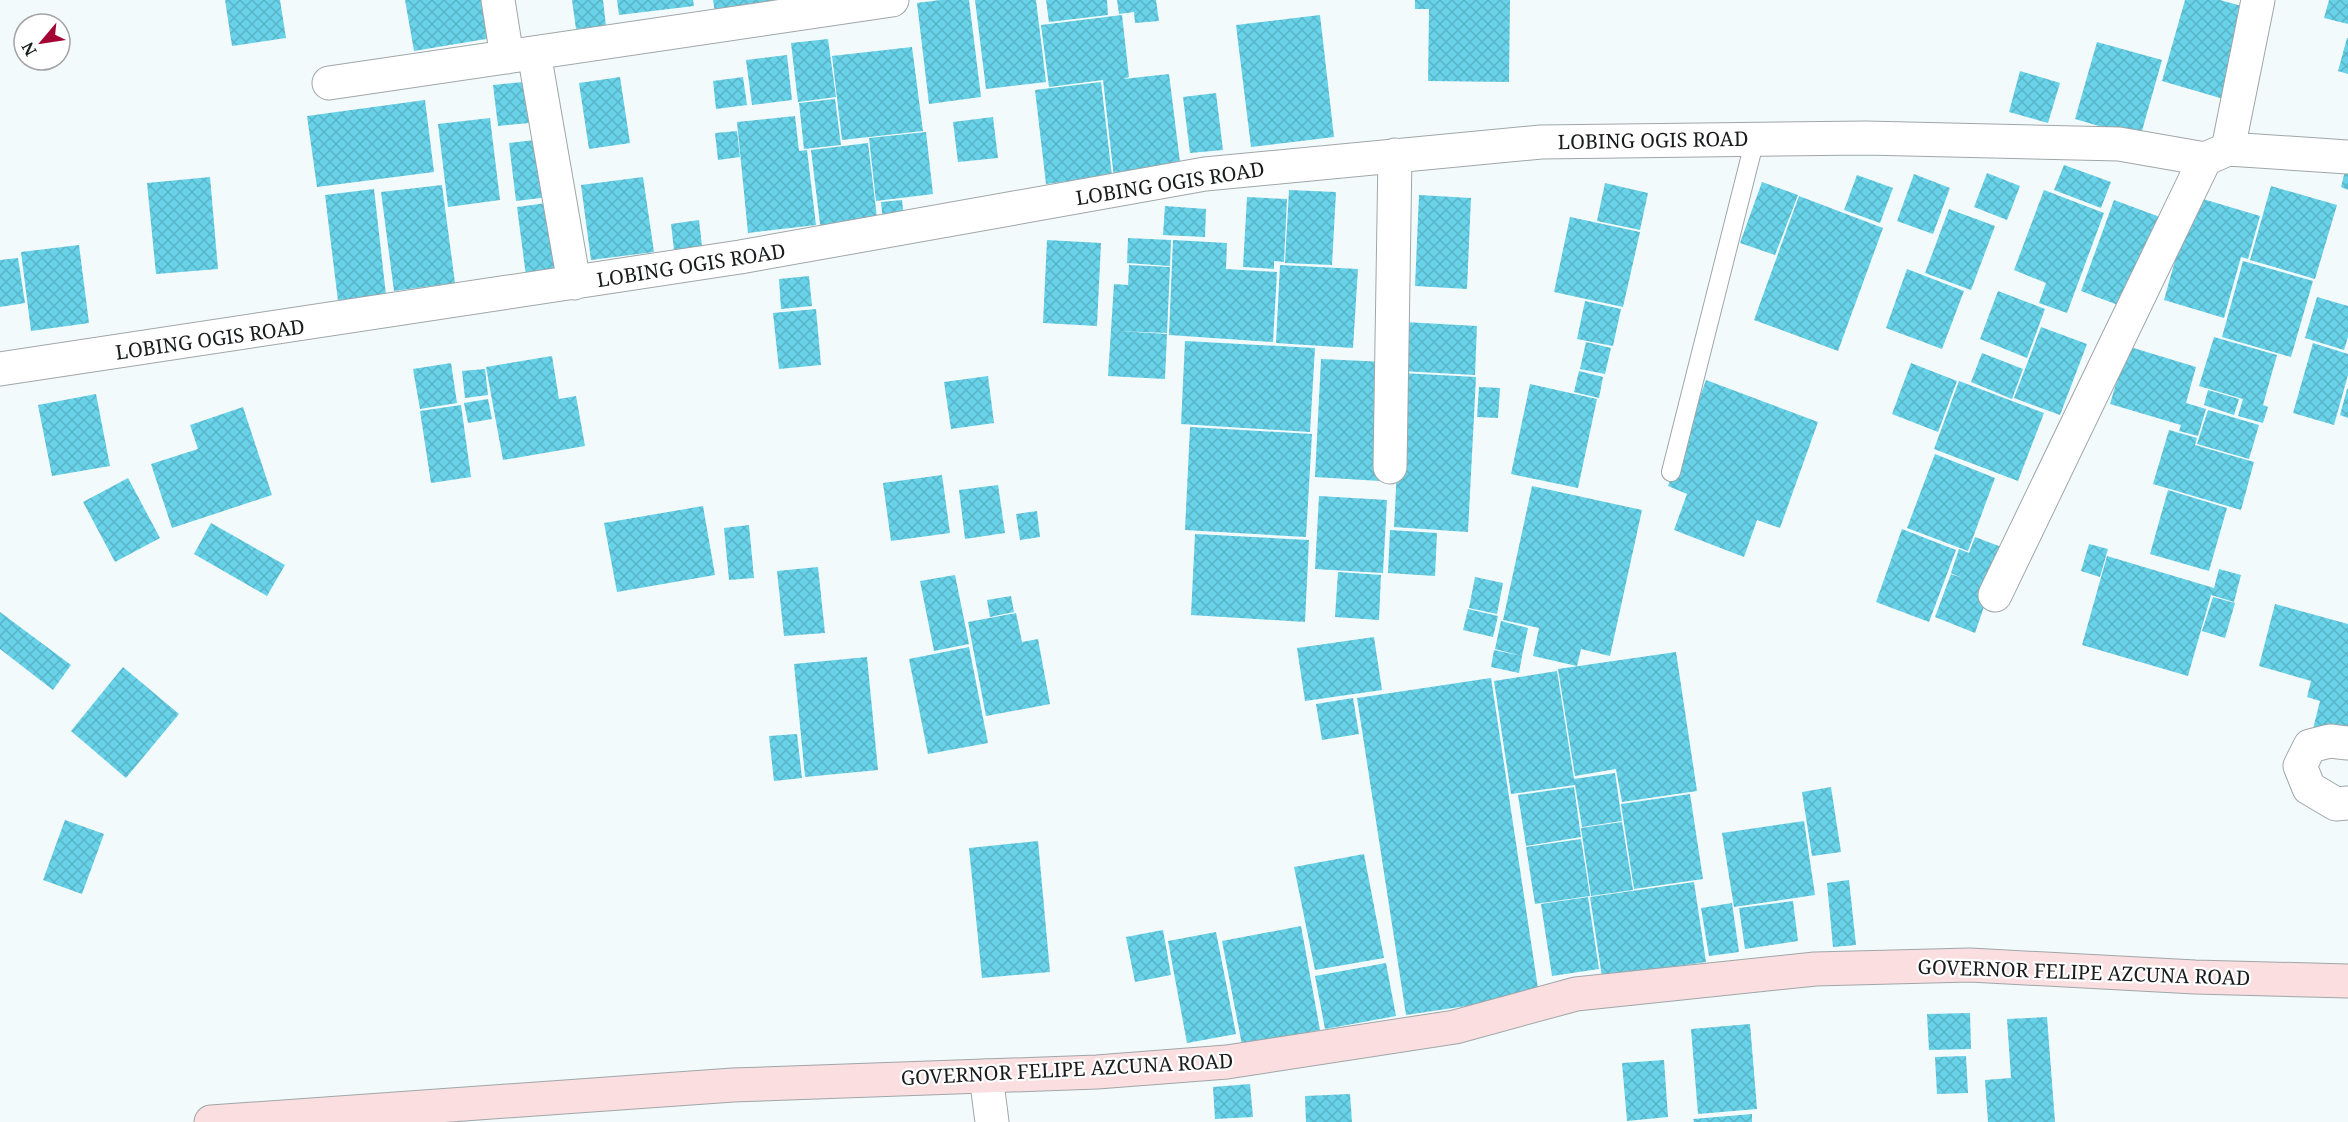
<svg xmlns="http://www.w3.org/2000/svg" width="2348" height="1122" viewBox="0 0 2348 1122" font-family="'Noto Serif',serif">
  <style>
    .building { fill: url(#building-cross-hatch) }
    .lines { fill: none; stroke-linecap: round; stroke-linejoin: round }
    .lane-casing { stroke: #a0a6a8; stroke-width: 20 }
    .street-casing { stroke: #a0a6a8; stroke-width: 35 }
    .secondary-casing { stroke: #a0a6a8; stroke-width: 35 }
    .lane { stroke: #fff; stroke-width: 18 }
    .street { stroke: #fff; stroke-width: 33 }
    .secondary { stroke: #fadee0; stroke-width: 33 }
    .labels { text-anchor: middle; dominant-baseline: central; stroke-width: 4.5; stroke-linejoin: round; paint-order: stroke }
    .street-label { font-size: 20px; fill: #191b1c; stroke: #fff }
  </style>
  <defs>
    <pattern id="building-cross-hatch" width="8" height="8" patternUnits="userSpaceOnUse" patternTransform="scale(1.5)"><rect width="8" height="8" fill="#68d2e9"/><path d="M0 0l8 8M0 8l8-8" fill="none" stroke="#5ab4c7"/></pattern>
  </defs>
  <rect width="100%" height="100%" fill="#f3fafc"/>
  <path class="building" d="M225,0h55l6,38 -54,8z
    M405,0h80l7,38 -78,13z
    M572,0h31l3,26 -30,3z
    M617,0h76l1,6 -75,9z
    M713,0h99l-97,12z
    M940,0h29l12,97 -52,7 -12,-101z
    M975,0h61l10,82 -60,7z
    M1046,0h61l1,15 -59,7z
    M1117,0h39l3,21 -24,2 -1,-11 -15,2z
    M1415,0h95l-1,82 -81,-1 1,-72h-14z
    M2185,0h35l32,9 -25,91 -65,-19z
    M2329,0h19v24l-24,-6z
    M1122,15l7,62 -6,2 46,-5 12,96 -67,8 -11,-98 -54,7 -8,-62z
    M1320,15l14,122 -83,10 -15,-122z
    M2347,38h1v36l-10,-3z
    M828,39l8,58 -38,5 -7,-59z
    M2097,42l65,18 -22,78 -65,-19z
    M912,47l11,84 -81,9 -10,-84z
    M787,55l5,45 -40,5 -6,-45z
    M2020,71l40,12 -12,40 -39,-11z
    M620,77l10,66 -41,6 -10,-66z
    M743,77l4,28 -31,4 -3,-28z
    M523,82l6,41 -31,3 -5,-41z
    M1101,82l11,94 -66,8 -11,-94z
    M1216,93l7,57 -33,3 -7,-56z
    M835,99l6,46 -37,4 -5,-46z
    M425,100l9,72 -117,15 -10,-71z
    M795,116l4,35 8,-1 9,75 -68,8 -11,-111z
    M993,117l5,41 -40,4 -5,-40z
    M490,118l10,82 -52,7 -10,-83z
    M737,131l3,26 -22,3 -3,-27z
    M926,132l7,62 -57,7 -7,-63z
    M543,139l6,58 -33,4 -7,-58z
    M868,143l10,83 -57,6 -10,-82z
    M2347,163h1v27l-7,-3z
    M2064,165l47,17 -10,26 -47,-18z
    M1987,173l33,13 -13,34 -33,-13z
    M1914,174l36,14 -17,46 -36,-13z
    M1857,175l36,13 -13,35 -36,-13z
    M210,177l8,92 -62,5 -9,-91z
    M643,177l11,75 -63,8 -10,-75z
    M1762,182l36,13 -23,60 -35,-12z
    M1605,183l43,10 -8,37 -43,-9z
    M442,185l13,98 -61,8 -13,-99z
    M2271,186l66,19 -22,74 -65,-19z
    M374,189l12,106 -48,6 -13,-106z
    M1289,190l47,2 -4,73 -47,-2z
    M2044,190l60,23 -37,100 -28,-10 7,-20 -32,-13z
    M1419,195l52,3 -4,91 -52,-3z
    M1799,196l84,32 -45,123 -84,-31z
    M2193,196l67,20 -12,43 -7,-2 -17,61 -60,-18z
    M1247,197l40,2 -3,63 -10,-1v8l-31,-2z
    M902,200l2,19 -21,3 -2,-20z
    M2114,200l46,17 -34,91 -45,-17z
    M554,202l10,70 -38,4 -9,-69z
    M1165,206l41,3 -1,28 -42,-2z
    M1949,209l46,17 -24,64 -46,-17z
    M1570,217l70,15 -17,75 -69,-15z
    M699,220l3,26 -28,4 -3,-26z
    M1128,238l43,2 -1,26 -43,-3z
    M1047,240l54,3 -4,83 -54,-3z
    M1173,240l54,3 -1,26 51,3 -4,70 -104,-7z
    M79,245l10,78 -58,8 -10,-79z
    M18,258l7,45 -25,4v-47z
    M2243,261l70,20 -22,76 -69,-20z
    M1129,265l41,2 -3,66 -50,-2 50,3 -2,45 -57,-3 6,-92 14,1z
    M1280,265l78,4 -5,79 -77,-5z
    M1907,269l57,22 -22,58 -56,-21z
    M809,276l3,30 -31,3 -2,-30z
    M1998,291l47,18 -18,49 -47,-19z
    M2317,297l31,9v31l-4,13 -39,-12z
    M1585,301l36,8 -8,37 -36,-7z
    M816,309l5,56 -42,4 -6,-56z
    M1404,322l73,4 -2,49 -74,-4z
    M2041,327l46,17 -27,71 -46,-17z
    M2214,337l63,18 -14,50 5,2 -5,16 -25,-7 5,-17 -44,-13z
    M1185,341l130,7 -5,84 -129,-8z
    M1586,342l25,6 -6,26 -25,-5z
    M2313,343l35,11v21l-14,50 -41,-12z
    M2127,346l69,21 -10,36 20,6 -8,27 -19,-5 2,-6 -71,-21z
    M1982,353l41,16 -11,30 -41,-17z
    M552,356l7,43 17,-3 9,50 -82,14 -17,-93z
    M1321,359l65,3 -6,119 -65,-4z
    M451,363l6,40 -37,6 -7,-40z
    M1911,363l46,18 -19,51 -46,-18z
    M485,369l3,26 -23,3 -3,-27z
    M1579,371l24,6 -4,21 -25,-6z
    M1402,373l74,4 -8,155 -74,-5z
    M988,376l6,47 -43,6 -7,-47z
    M1706,380l112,42 -38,106 -23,-8 -13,37 -70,-27 13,-36 -19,-8z
    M1959,381l85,32 -26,68 -84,-32z
    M1530,384l67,15 -19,89 -67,-14z
    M1479,387l21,1 -2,30 -21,-1z
    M2347,389h1v29l-8,-3z
    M2208,390l31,9 -5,16 -30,-10z
    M96,394l14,72 -58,10 -14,-71z
    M488,399l4,20 -24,4 -4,-20z
    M461,405l10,72 -40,6 -11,-72z
    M243,407l29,88 -100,33 -21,-64 47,-15 -8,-24z
    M2208,410l51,15 -10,34 -52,-15z
    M1190,427l122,7 -6,103 -121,-7z
    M2169,430l28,8 -2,7 59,17 -13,48 -88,-26z
    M1935,454l60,24 -27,73 -61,-23z
    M942,475l8,58 -59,8 -8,-58z
    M128,478l32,60 -45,24 -32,-60z
    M998,485l7,48 -40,6 -6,-49z
    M1532,486l110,24 -32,146 -29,-7 -4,17 -44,-10 6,-28 -36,-8z
    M2168,490l59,18 -18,63 -59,-17z
    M1319,496l68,4 -4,73 -68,-4z
    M703,506l12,69 -98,17 -13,-69z
    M1037,511l3,26 -20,3 -4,-26z
    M211,523l74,42 -18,31 -73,-42z
    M749,525l5,53 -25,2 -5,-52z
    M1902,529l54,21 -27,72 -53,-20z
    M1390,530l47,3 -2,43 -47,-3z
    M1195,534l114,6 -4,82 -114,-7z
    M1975,537l29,11 -29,85 -40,-16 16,-43 11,4 -11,-5 8,-24 10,4z
    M2089,544l19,5 -8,28 -19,-6z
    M2107,556l107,32 5,-19 22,6 -7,27 -23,-7 -23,81 -106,-31z
    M818,567l7,66 -41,3 -7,-65z
    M1338,572l43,3 -2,45 -44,-3z
    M955,575l14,69 -35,7 -14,-70z
    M1475,577l28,6 -6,31 -28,-6z
    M1011,596l3,16 -24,5 -3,-17z
    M2213,597l22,6 -10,35 -23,-7z
    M2275,604l73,20v115l-35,-10 7,-28 -13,-4 4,-16 -52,-15z
    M1468,609l30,7 -5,21 -30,-7z
    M0,612l71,53 -18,25 -53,-41z
    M1016,613l6,29 16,-3 12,65 -64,12 -18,-94z
    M1501,621l27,7 -6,28 -27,-7z
    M1374,637l8,53 -77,11 -8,-53z
    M969,647l19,96 -60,11 -19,-95z
    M1494,650l28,6 -3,17 -28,-6z
    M1676,652l21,139 -75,11 -6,-33 -41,7 -17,-107z
    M867,657l11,113 -73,7 -11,-113z
    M123,667l56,47 -53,64 -55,-47z
    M1557,671l17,108 41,-6 7,48 -40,6 -7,-42 -64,9 -17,-113z
    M1491,678l48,317 -133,20 -49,-317z
    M1353,698l6,36 -37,6 -6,-36z
    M797,734l5,44 -28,3 -5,-45z
    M1574,787l7,50 -55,9 -8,-51z
    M1831,787l10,65 -29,4 -10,-64z
    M1690,794l13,85 -69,10 -13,-85z
    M65,820l39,14 -22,60 -39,-14z
    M1804,821l11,74 -81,12 -12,-74z
    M1622,822l11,68 -42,6 -10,-68z
    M1581,839l9,57 -55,8 -9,-57z
    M1038,841l12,131 -68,6 -13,-130z
    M1364,854l20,104 -69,12 -21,-103z
    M1849,880l7,65 -23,2 -6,-64z
    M1694,882l12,80 -104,15 -12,-80z
    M1588,897l11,72 -47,7 -11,-72z
    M1793,901l5,40 -53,8 -6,-41z
    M1732,903l7,49 -30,4 -8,-48z
    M1301,926l19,104 -78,15 -20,-104z
    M1163,930l8,45 -36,7 -9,-45z
    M1216,932l20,102 -49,9 -19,-102z
    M1386,963l10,53 -71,13 -10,-53z
    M1970,1013l1,36 -42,1 -2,-36z
    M2047,1017l8,105h-67l-3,-42 26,-2 -4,-59z
    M1750,1024l7,85 -59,5 -7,-85z
    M1966,1056l2,37 -31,1 -2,-37z
    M1664,1060l4,57 -41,4 -5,-58z
    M1250,1084l3,33 -38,2 -2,-32z
    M1350,1094l2,28h-46l-1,-26z
    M1752,1114v8h-58l-1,-3z"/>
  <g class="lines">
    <g class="lane-casing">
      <path id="lane" d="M1671,472l84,-333"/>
    </g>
    <g class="street-casing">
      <path id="street" d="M498,0l9,57
        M534,53l40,230
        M329,83l563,-83
        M2228,149l30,-149
        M0,369l740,-112 465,-83 336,-32 325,-4 253,6 86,15 23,-10 120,8
        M1390,467l5,-312
        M1995,595l210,-436
        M2348,743l-18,-2 -20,5 -10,20 9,22 27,16 12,-1
        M986,1076l6,46"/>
    </g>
    <g class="secondary-casing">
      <path id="secondary" d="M211,1122l522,-37 364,-13 130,-10 228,-35 121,-33 239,-25 155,-4 225,12 153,4"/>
    </g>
    <use href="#lane" class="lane"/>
    <use href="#street" class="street"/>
    <use href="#secondary" class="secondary"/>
  </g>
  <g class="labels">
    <g class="street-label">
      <text transform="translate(1653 140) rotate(-1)">LOBING OGIS ROAD</text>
      <text transform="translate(1170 183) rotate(-9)">LOBING OGIS ROAD</text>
      <text transform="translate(691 265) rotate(-9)">LOBING OGIS ROAD</text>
      <text transform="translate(210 339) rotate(-8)">LOBING OGIS ROAD</text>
      <text transform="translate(2084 972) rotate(2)">GOVERNOR FELIPE AZCUNA ROAD</text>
      <text transform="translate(1067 1069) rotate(-3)">GOVERNOR FELIPE AZCUNA ROAD</text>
    </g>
  </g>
  <g transform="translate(42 42) rotate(241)"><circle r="28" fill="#ffffff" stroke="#a3a4a4" stroke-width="1.5"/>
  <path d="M0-4.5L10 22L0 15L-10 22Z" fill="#a30434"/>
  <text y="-9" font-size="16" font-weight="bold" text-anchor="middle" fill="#191b1c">N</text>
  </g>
</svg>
